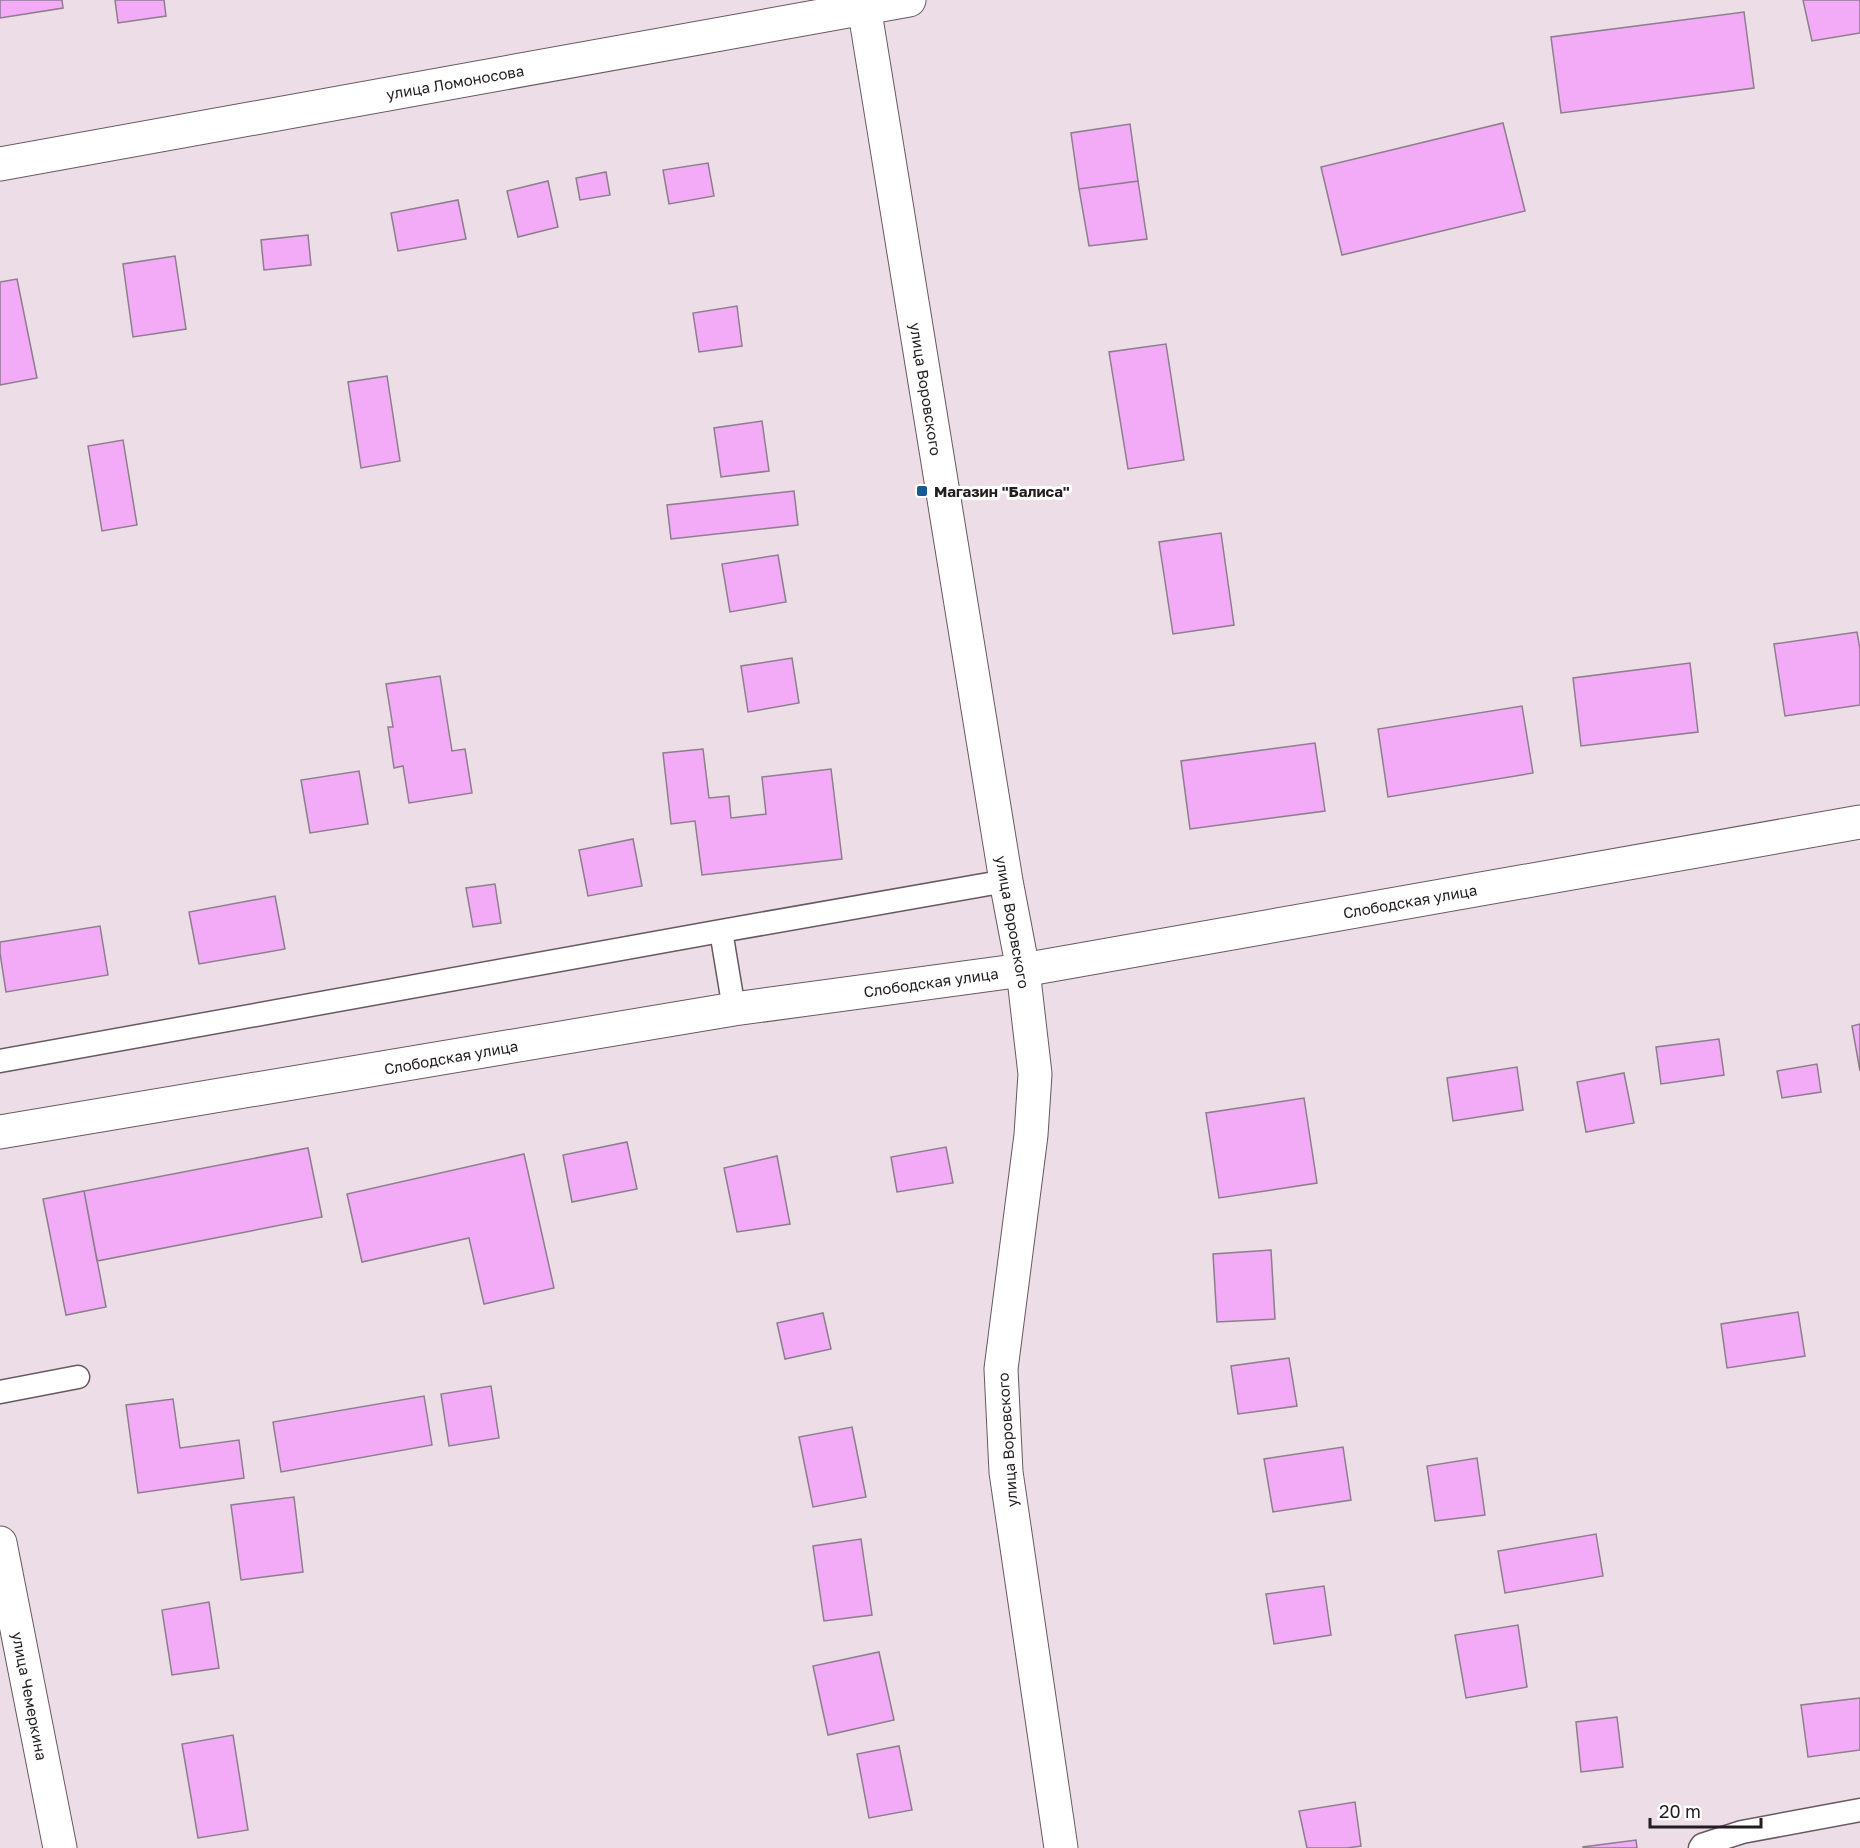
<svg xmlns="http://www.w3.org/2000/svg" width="1860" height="1848" viewBox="0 0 1860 1848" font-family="'Golos Text',sans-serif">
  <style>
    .building { fill: #f3abf8; stroke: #8a7f8b; stroke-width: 1.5 }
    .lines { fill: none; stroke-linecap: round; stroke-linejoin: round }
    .service-casing { stroke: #675961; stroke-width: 25 }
    .minor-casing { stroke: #675961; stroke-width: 35 }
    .tertiary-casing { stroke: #675961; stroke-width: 35 }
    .primary-casing { stroke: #675961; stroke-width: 35 }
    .service { stroke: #fff; stroke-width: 22 }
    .minor { stroke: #fff; stroke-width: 33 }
    .tertiary { stroke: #fff; stroke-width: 33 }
    .primary { stroke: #fff; stroke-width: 33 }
    .poi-dot { fill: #155d91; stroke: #fff; stroke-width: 2 }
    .labels { text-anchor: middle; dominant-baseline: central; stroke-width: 6; stroke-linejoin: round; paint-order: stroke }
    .street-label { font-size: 15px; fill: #231d20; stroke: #fff }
    .poi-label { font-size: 15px; font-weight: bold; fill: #231d20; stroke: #fff; text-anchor: start }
  </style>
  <rect width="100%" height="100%" fill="#eddde6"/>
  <path class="building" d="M0,0h62l1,8 -63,10z
    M115,0h49l2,16 -48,7z
    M1803,0h57v33l-48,8z
    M1744,12l10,76 -193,25 -10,-76z
    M1503,123l22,88 -183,44 -21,-88z
    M1130,124l8,57 -59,8 -8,-56z
    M708,163l6,33 -45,8 -6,-34z
    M606,172l4,23 -30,5 -4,-22z
    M548,181l10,46 -40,10 -11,-46z
    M1138,181l9,58 -58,7 -10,-57z
    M458,200l8,39 -68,12 -7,-38z
    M308,235l3,30 -47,5 -3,-30z
    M175,256l11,73 -53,8 -10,-73z
    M17,279l20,99 -37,7v-103z
    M737,306l5,40 -43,6 -6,-39z
    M1166,344l18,116 -56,9 -19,-117z
    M387,376l13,85 -39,7 -13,-86z
    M762,421l7,50 -48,6 -7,-49z
    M123,440l14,85 -35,6 -14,-85z
    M794,491l4,34 -127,14 -4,-34z
    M1221,533l13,92 -61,9 -14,-92z
    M778,555l8,47 -56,10 -8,-48z
    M1857,632l3,17v56l-75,11 -11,-72z
    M792,658l7,45 -51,9 -7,-46z
    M1690,663l8,69 -117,14 -8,-68z
    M440,676l12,75 13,-2 7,44 -63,10 -6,-37 -9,2 -6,-41h5l-7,-43z
    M1522,706l11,67 -145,24 -10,-68z
    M1315,743l10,68 -135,18 -9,-68z
    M703,749l6,49 20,-2 2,22 35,-4 -4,-37 69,-8 11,90 -140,16 -7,-54 -24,3 -8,-71z
    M359,771l9,53 -58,9 -9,-53z
    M633,839l9,47 -54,10 -9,-46z
    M495,884l6,39 -28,4 -7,-39z
    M275,896l10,53 -86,15 -10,-52z
    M100,926l8,49 -102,17 -6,-39v-11z
    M1860,1024v47l-8,-45z
    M1719,1039l5,36 -63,9 -5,-37z
    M1817,1064l4,28 -39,6 -5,-27z
    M1517,1067l6,43 -70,11 -6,-43z
    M1624,1073l10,50 -48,9 -9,-50z
    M1304,1098l13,85 -98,15 -13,-85z
    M627,1142l10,47 -65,13 -9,-47z
    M946,1147l7,36 -56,9 -6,-35z
    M308,1148l14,69 -225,44 -13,-70z
    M524,1154l30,134 -70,16 -15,-66 -107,24 -15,-68z
    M777,1156l13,68 -53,8 -13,-64z
    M84,1191l22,116 -40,8 -23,-116z
    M1271,1250l4,69 -58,3 -4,-68z
    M1798,1312l7,44 -78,12 -6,-44z
    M823,1313l8,36 -46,10 -8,-36z
    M1289,1358l8,48 -59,8 -7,-48z
    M491,1386l8,52 -50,8 -8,-52z
    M424,1396l8,49 -151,27 -8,-50z
    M173,1399l7,49 59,-8 5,38 -106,15 -12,-88z
    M852,1427l14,70 -53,10 -14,-70z
    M1343,1447l8,53 -78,12 -9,-53z
    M1477,1458l8,57 -50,6 -8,-55z
    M294,1497l9,75 -62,8 -10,-75z
    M1596,1534l7,42 -98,17 -7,-42z
    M861,1539l11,76 -48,6 -11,-75z
    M1324,1586l7,49 -57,9 -8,-50z
    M209,1602l10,66 -47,7 -10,-65z
    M1518,1625l9,62 -61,11 -11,-63z
    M879,1652l15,68 -66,15 -15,-69z
    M1860,1698v52l-52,7 -7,-52z
    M1617,1717l6,50 -42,5 -5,-50z
    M233,1735l15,95 -50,8 -16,-94z
    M899,1746l13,64 -43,8 -12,-64z
    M1355,1802l6,44 -14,2h-40l-8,-37z
    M1636,1840l1,8h-54v-1z"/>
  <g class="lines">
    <g class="service-casing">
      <path id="service" d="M721,931l13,78
        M0,1061l721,-130 285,-50
        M0,1392l78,-15
        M1700,1848l2,-3 40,-13 118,-22"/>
    </g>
    <g class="minor-casing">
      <path id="minor" d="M0,164l909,-164
        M0,1132l734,-123 289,-39
        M0,1543l60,305"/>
    </g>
    <g class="tertiary-casing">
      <path id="tertiary" d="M1023,970l837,-148"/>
    </g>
    <g class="primary-casing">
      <path id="primary" d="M863,0l143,881 17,89 12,104 -4,61 -30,234 5,103 55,376"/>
    </g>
    <use href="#service" class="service"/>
    <use href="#minor" class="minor"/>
    <use href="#tertiary" class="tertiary"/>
    <use href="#primary" class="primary"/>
  </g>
  <rect class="poi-dot" x="916" y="485" width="12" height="12" rx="3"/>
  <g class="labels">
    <g class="street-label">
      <text transform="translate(455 82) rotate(-10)">улица Ломоносова</text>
      <text transform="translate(926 389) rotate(81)">улица Воровского</text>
      <text transform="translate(1410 901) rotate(-10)">Слободская улица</text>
      <text transform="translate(1013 922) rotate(80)">улица Воровского</text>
      <text transform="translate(931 982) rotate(-8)">Слободская улица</text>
      <text transform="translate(451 1057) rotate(-10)">Слободская улица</text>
      <text transform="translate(1007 1440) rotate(-94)">улица Воровского</text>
      <text transform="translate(30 1696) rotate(79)">улица Чемеркина</text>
    </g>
    <g class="poi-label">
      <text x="934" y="491">Магазин "Балиса"</text>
    </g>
  </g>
  <path d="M1650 1818v9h111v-9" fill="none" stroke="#231d20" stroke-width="3"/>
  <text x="1659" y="1818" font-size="18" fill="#231d20" stroke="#ffffff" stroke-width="4.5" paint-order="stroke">20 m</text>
</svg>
